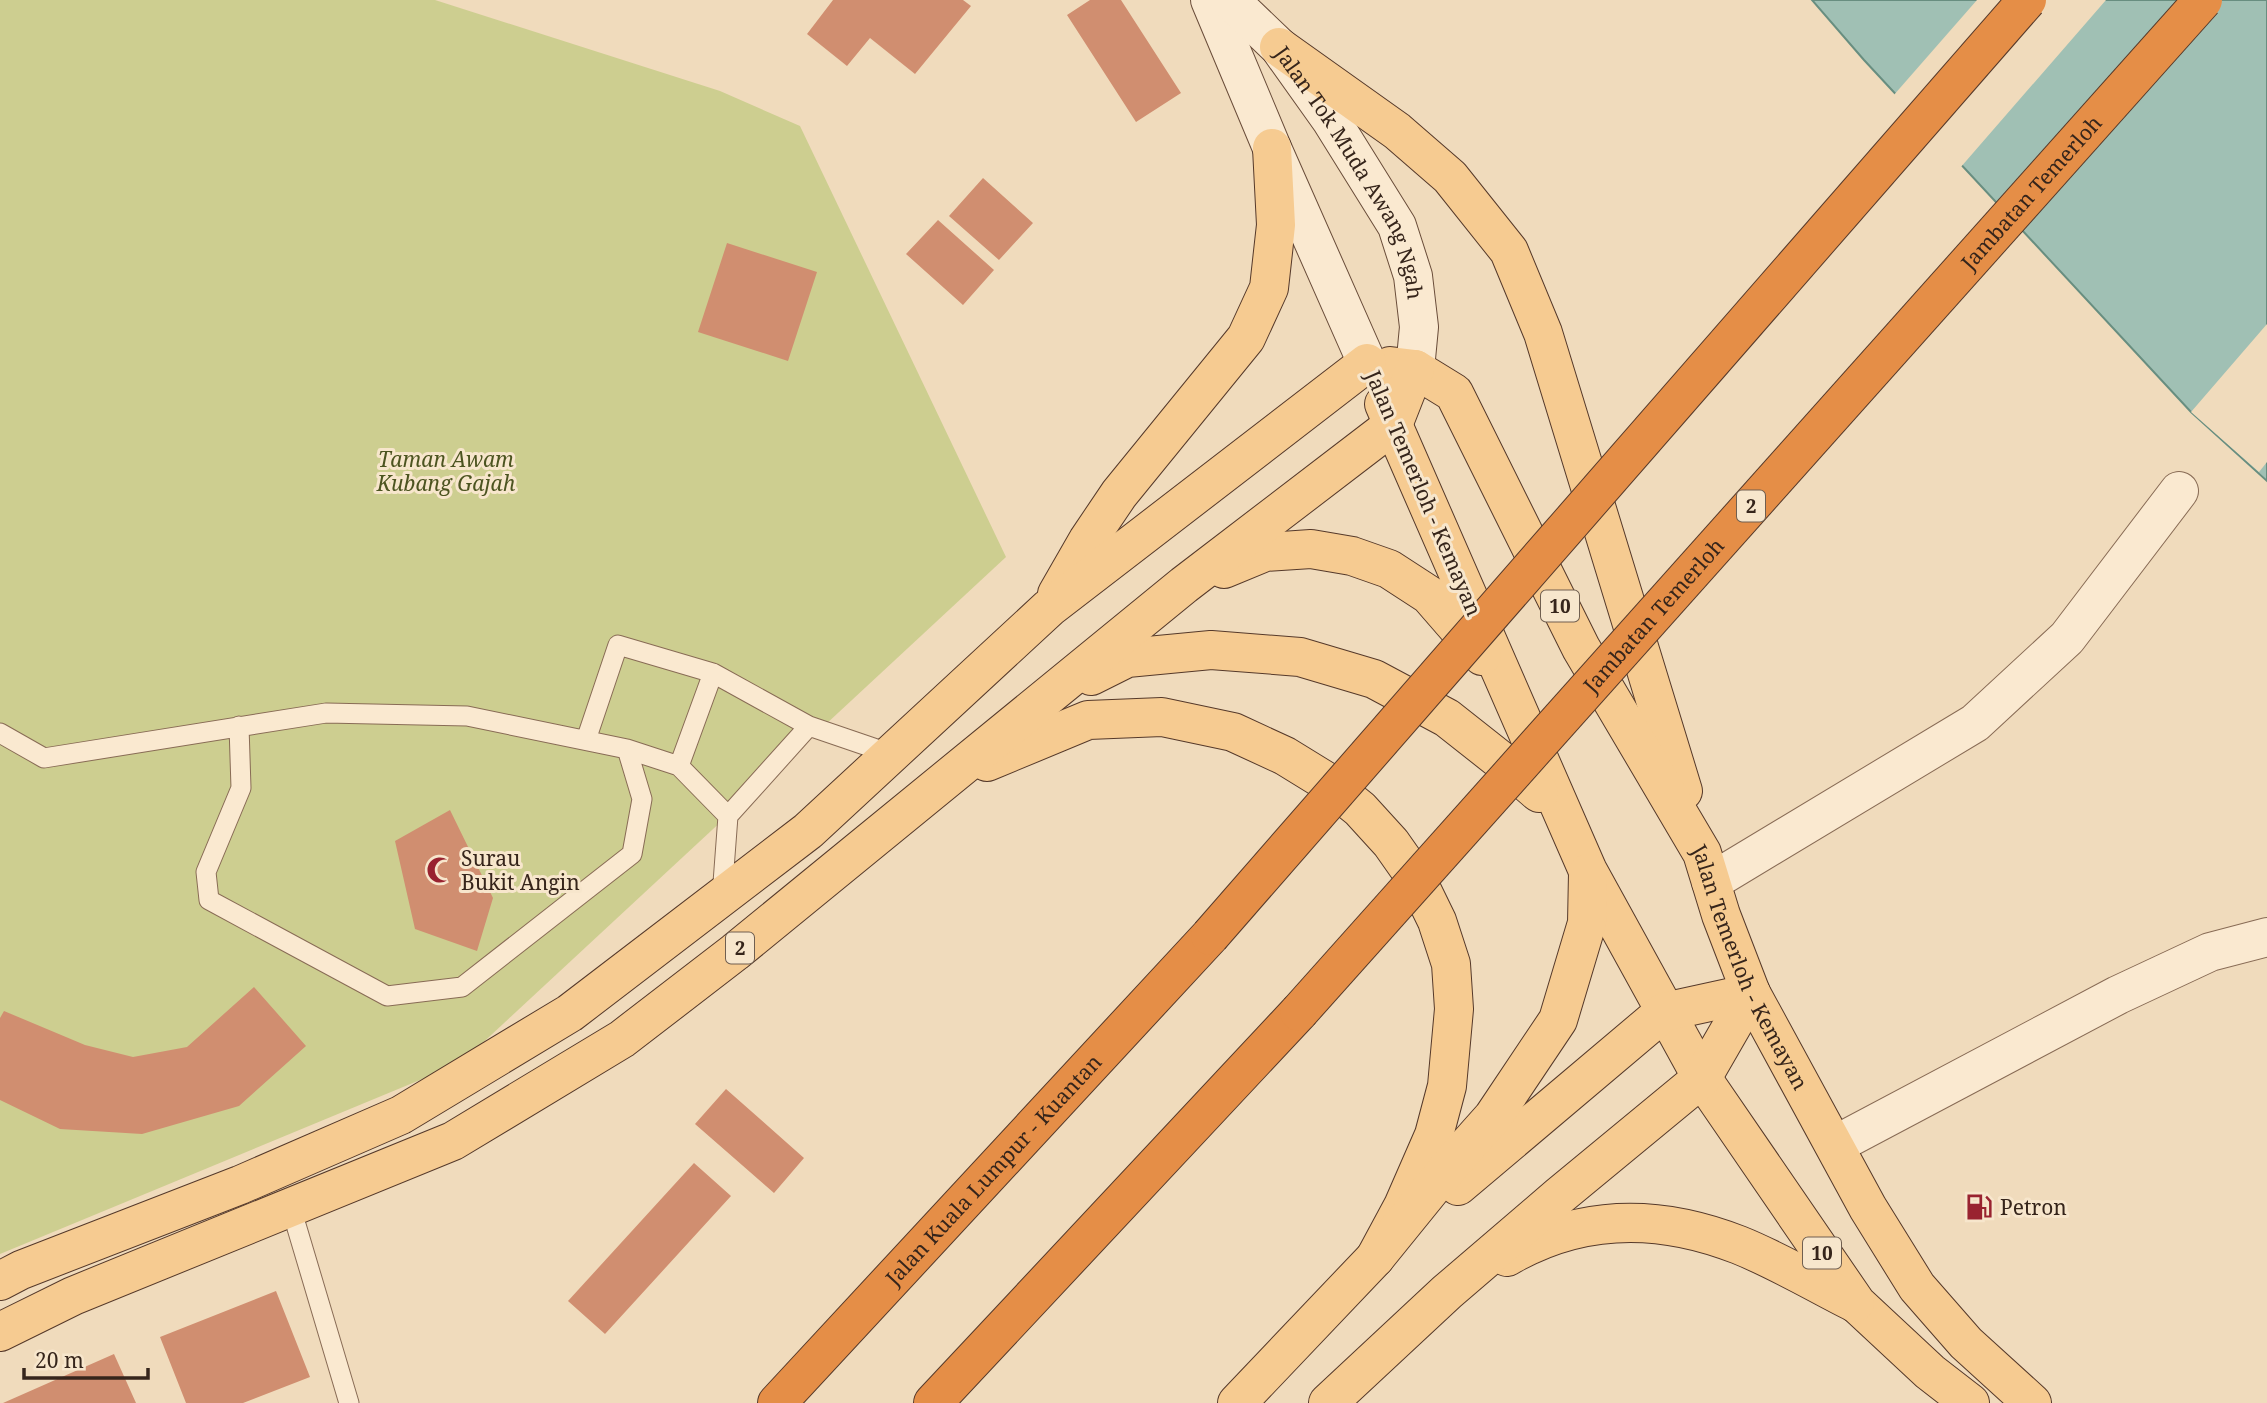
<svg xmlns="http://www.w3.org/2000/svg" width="2267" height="1403" viewBox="0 0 2267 1403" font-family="'Noto Serif',serif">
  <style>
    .green { fill: #cdce90 }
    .water { fill: #a0c0b4; stroke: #688e80; stroke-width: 2 }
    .pier { fill: #f0dbbc }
    .building { fill: #d08e70 }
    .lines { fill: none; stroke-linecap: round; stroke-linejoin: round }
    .lane-casing { stroke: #886b55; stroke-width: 21 }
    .street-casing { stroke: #886b55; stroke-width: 40 }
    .secondary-casing { stroke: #694c39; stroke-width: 40 }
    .primary-casing { stroke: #55392a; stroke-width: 40 }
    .highway-casing { stroke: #55392a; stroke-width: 40 }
    .lane { stroke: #fae9d0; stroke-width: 19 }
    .street { stroke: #fae9d0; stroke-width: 38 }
    .secondary { stroke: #fae9d0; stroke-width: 38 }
    .primary { stroke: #f6cb91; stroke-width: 38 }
    .highway { stroke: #e58e47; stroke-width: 38 }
    .highway-bridge-casing { stroke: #55392a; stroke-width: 40; stroke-linecap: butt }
    .highway-bridge { stroke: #e58e47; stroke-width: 38 }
    .labels { text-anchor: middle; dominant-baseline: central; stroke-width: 6; stroke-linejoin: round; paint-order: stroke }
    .shield { fill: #f7e6cc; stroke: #705f50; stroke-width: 2 }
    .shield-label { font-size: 19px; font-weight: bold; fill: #36251b }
    .street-label { font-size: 21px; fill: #36251b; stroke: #f7e6cc }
    .park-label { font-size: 21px; font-style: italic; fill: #4c5420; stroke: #f7e6cc }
    .poi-label { font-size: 21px; fill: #36251b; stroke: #f7e6cc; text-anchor: start }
  </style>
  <rect width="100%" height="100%" fill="#f0dbbc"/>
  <path class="green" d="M0,0h435l285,91 80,35 206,431 -545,506 -461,191z"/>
  <path class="water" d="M1812,0h455v481l-76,-69 -327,-352z"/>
  <path class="pier" d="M1977,0h129l-146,168 -67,-72z
    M2267,324v138l-8,10 -68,-60z"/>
  <path class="building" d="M833,0h130l8,6 -56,68 -45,-36 -23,28 -40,-32z
    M1090,0h31l60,93 -45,29 -69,-107z
    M983,178l50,45 -34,37 -50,-44z
    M938,220l56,50 -31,35 -57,-51z
    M727,243l90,29 -29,89 -90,-29z
    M450,810l43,88 -16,53 -62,-22 -20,-88z
    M254,987l52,59 -67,60 -97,28 -82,-5 -60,-29v-82l4,-7 81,34 48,12 54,-10z
    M726,1089l78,69 -30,35 -79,-69z
    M694,1163l37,33 -126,138 -37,-33z
    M276,1291l34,86 -67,26h-57l-26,-66z
    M114,1354l22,49h-133z"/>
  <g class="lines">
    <g class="lane-casing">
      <path id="lane" d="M239,726l2,62 -35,84 3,28 178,96 75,-9 170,-133 10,-55 -15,-50
        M0,733l44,25 282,-45 141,3 160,33 52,17 49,50
        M586,740l32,-95 95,28 96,53 82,28
        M679,766l34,-93
        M722,896l6,-80 81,-90
        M291,1208l58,195"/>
    </g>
    <g class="street-casing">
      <path id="street" d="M1711,882l264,-159 92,-85 112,-147
        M1835,1145l283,-150 92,-43 57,-15"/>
    </g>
    <g class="secondary-casing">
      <g id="secondary">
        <path d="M1210,0l62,148 95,215"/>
        <path id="s1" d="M1230,0l49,47 52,73 66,106 16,50 6,51 -4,42"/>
      </g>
    </g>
    <g class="primary-casing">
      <g id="primary">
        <path d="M1279,47l118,84 53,46 59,74 34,82 140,458"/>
        <path id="s2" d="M1390,366l25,3 39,24 127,255 121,205 19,62 30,78 117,215 49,79 49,56 66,60"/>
        <path d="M1384,404l204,467 114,207 155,226 73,68 40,31"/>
        <path d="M1224,569l41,-17 46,-3 41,7 37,13 40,26 53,61"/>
        <path d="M1057,594l31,-54 31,-46 127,-156 23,-50 7,-63 -4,-77"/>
        <path d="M1091,676l36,-18 84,-8 89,7 74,22 73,39 62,49 30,26"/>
        <path d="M987,762l101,-42 74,-3 71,15 52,24 39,24 36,29 31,34 26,37 20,41 14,43 3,45 -7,77 -13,49 -31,71 -28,52"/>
        <path d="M1458,1186l206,-174 87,-19"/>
        <path d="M1507,1257c75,-44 153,-43 232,-12 40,16 78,39 116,58"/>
        <path d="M0,1281l21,-11 219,-85 161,-70 169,-102 238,-182 241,-223 318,-245"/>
        <path d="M0,1332l73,-36 380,-155 169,-102 113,-87 449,-367 209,-160 22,-56"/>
        <path d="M1237,1403l138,-145 77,-95 41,-46 65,-97 29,-97 1,-50"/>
        <path d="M1328,1403l119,-111 112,-96 143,-118 49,-85"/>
      </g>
    </g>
    <g class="highway-casing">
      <g id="highway">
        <path id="s3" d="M777,1403l433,-467"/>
        <path d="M933,1403l366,-391"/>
      </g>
    </g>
    <use href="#lane" class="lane"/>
    <use href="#street" class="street"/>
    <use href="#secondary" class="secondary"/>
    <use href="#primary" class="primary"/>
    <use href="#highway" class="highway"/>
    <g class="highway-bridge-casing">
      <g id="highway-bridge">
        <path d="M1210,936l817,-936"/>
        <path id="s4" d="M1299,1012l904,-1012"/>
      </g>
    </g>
    <use href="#highway-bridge" class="highway-bridge"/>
  </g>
  <defs>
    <g id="mosque-bare" transform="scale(2.1)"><path d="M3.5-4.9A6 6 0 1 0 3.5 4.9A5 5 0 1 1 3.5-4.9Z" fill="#992330" stroke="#f7e6cc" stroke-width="2.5" paint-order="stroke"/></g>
    <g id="fuel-bare" transform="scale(2.1)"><path d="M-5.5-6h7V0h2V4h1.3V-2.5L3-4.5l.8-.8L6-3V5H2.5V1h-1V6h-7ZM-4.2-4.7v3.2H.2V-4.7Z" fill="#992330" stroke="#f7e6cc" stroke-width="2.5" paint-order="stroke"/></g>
  </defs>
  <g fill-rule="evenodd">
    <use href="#mosque-bare" x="440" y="870"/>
    <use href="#fuel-bare" x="1979" y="1207"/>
  </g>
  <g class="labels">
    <g class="shield">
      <rect x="1737" y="490.5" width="28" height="31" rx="5"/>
      <rect x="1541" y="590.5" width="38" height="31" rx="5"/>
      <rect x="726" y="932.5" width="28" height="31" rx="5"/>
      <rect x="1803" y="1237.5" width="38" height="31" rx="5"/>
    </g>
    <g class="shield-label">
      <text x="1751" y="506">2</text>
      <text x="1560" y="606">10</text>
      <text x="740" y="948">2</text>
      <text x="1822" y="1253">10</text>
    </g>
    <g class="street-label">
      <text stroke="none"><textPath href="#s1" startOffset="214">Jalan Tok Muda Awang Ngah</textPath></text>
      <text stroke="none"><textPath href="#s4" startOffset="1099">Jambatan Temerloh</textPath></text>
      <text transform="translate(1424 493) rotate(67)">Jalan Temerloh - Kemayan</text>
      <text stroke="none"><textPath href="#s4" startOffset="532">Jambatan Temerloh</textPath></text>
      <text stroke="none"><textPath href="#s2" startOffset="718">Jalan Temerloh - Kemayan</textPath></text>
      <text stroke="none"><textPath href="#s3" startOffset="318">Jalan Kuala Lumpur - Kuantan</textPath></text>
    </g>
    <g class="park-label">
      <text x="446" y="459">Taman Awam<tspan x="446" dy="24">Kubang Gajah</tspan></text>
    </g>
    <g class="poi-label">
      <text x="461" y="858">Surau<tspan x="461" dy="24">Bukit Angin</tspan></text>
      <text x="2000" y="1207">Petron</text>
    </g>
  </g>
  <path d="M24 1368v10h124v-10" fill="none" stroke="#36251b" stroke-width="3.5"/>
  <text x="35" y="1368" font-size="21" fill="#36251b" stroke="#f7e6cc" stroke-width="5" paint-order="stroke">20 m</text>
</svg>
